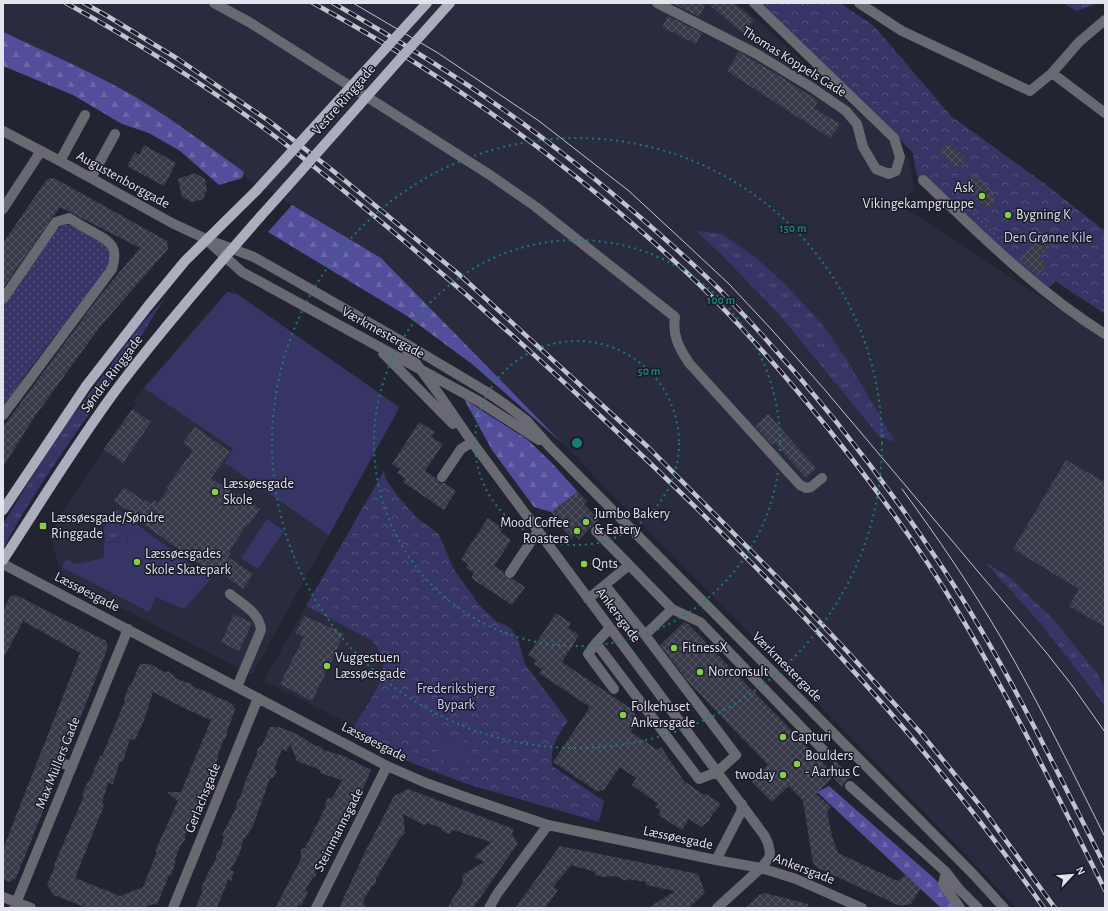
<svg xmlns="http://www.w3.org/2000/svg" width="1108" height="911" viewBox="0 0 1108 911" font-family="'Alegreya Sans',sans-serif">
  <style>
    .built { fill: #2b2b3f }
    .grass { fill: url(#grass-tufts) }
    .forest { fill: url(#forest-firs) }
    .park { fill: url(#park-crowns) }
    .garden { fill: url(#garden-dots) }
    .pitch { fill: #373566 }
    .building { fill: url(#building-cross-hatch); fill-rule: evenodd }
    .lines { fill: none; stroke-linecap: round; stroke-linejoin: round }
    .minor-tunnel { stroke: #40414e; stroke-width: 10; stroke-dasharray: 10 5; stroke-linecap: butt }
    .minor { stroke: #696971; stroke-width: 10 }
    .major { stroke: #acadbd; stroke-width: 10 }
    .tram { stroke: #c3c3ce; stroke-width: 1 }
    .rail-casing { stroke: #c3c3ce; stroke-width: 4.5 }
    .rail { stroke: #1a1a28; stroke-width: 3; stroke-dasharray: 9; stroke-linecap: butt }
    .major-bridge { stroke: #acadbd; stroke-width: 10 }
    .ring { fill: none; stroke: #1a7c74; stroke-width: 2; stroke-dasharray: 2 4 }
    .poi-dot { fill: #87cf4b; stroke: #1a1a28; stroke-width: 1.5 }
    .labels { text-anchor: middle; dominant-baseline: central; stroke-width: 3; stroke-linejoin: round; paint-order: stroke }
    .street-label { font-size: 14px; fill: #e4e4ee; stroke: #1a1a28 }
    .poi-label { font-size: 14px; fill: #e4e4ee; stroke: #1a1a28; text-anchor: start }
    .park-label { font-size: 14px; fill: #cbcdf8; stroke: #1a1a28 }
    .centre { fill: #1a7c74; stroke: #1a1a28; stroke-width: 2 }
    .ring-label { font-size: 12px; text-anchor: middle; font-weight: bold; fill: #1a7c74; stroke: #1a1a28; stroke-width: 3; stroke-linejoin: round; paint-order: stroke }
  </style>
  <defs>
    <pattern id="grass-tufts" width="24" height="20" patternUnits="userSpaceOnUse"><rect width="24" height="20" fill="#373566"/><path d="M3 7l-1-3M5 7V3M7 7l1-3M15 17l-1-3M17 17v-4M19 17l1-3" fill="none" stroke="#54527c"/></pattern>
    <pattern id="forest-firs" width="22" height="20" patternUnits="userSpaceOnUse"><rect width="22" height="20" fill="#534e9b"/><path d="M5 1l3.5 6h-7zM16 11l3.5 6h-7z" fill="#6c67a9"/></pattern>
    <pattern id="park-crowns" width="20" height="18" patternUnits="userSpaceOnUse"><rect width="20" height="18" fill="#373566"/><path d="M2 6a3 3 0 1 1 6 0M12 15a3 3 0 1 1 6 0" fill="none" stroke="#54527c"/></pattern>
    <pattern id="garden-dots" width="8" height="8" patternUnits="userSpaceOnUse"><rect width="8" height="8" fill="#373566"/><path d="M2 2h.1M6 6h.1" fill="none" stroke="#54527c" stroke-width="1.8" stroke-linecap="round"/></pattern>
    <pattern id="building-cross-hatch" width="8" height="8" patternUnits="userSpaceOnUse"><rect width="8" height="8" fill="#393a49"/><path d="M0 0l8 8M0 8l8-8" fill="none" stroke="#565664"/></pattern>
  </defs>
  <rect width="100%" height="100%" fill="#232432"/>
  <path class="built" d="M3,3h735l171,155 5,30 -14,17 205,134v569h-89l-36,-39 -599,-611 -146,-87 -232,-132z
    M227,292l10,2 162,113 -2,5 -145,263 -190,-98 -13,-43 55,-85 32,-45 -3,-3z
    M306,606l65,34 7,8 5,15 -4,20 -25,43 -90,-45z"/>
  <path class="grass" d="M1063,3h33l1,1 -21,7z
    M696,231l26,3 33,23 31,28 35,38 25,35 49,84 -16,-6 -101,-123 -57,-59z
    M166,297c-14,20 -26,42 -39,62 -42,63 -89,123 -124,190v-25l29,-47 36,-55 50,-67 19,-26z
    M110,518l19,14 -3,9 -21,1 -1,-14z
    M986,563l22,13 46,44 44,55 7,14v17l-63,-81z"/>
  <path class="forest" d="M3,32c45,21 91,41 134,66 37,22 72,49 107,74l-2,6 -23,7 -39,-34 -31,-18 -27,-9 -49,-29 -70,-29z
    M292,205l89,53 181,185 -90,-79 -65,-48 -139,-84z
    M464,399l64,41 23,22 27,30 -27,20 -17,-5 -42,-57z
    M829,786l107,94 20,28h-15l-124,-116z"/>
  <path class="park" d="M760,3h80l34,23 77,90 98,71 56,44v83l-50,-33 -8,9 -127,-108 -5,-15 -2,-14 -43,-44z
    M384,471l1,6 11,17 21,24 22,16 14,34 27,38 17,16 9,3 7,6 5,8 7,25 43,57c-11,16 -18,25 -16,45l52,35 -5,21 -132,-38 -55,-21 -60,-29 2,-8c10,-17 31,-44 29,-64 -2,-9 -6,-16 -12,-22l-65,-34z"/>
  <path class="garden" d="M959,196l45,44 -4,5 -47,-43z
    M66,224c14,4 43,16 45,33 0,3 -2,7 -2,10l-81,104 -25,38v-103l53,-76 7,-5z"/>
  <path class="pitch" d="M227,292l10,2 162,113 -2,5 -68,123 -104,-72 8,-14 -89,-61z
    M116,509l95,70 -27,30 -28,-12 -7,15 -87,-45 4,-8 10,5 28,-6v-15l23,-2 2,-9 -19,-14z
    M267,519l17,12 -26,38 -17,-11z
    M444,734l29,11 -10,23 -28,-11z"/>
  <path class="building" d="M675,3h31l-7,14 -25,-13z
    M707,3h26l21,17 -11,13z
    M668,16l34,17 -6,11 -34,-17z
    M739,52l36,21 43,28 -4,7 26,16 -10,14 -103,-67z
    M948,142l18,17 -9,10 -18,-17z
    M144,145l32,18 -12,23 -37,-20 8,-14 4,3z
    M195,173l10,6 2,11 -4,9 -11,3 -10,-5 -4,-18z
    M975,175l18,17 -2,3 5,4 -9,10 -22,-22z
    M54,178l113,63 1,8 -69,79 -66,91 -30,48v-40l98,-133 39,-46 -80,-41 -57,81v-45l44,-64z
    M1040,231l13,12 -15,15 9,6 -10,12 -18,-17 14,-15 -3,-3z
    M132,409l19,13 -28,41 -19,-14z
    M768,414l48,54 -10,10 -31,-35 -2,2 -18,-19z
    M419,422l16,10 -4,5 12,7 -18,27 11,7 3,5h5l12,8 -12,19 -41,-28 2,-4 -8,-5 3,-4 -8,-5z
    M195,427l35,25 -19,26 26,18 1,-2 22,15 -12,17 -2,-1 -17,27 2,1 -3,4 25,17 -10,15 -25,-18 -3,4 -76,-54 1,-2 -26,-18 10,-14 20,14 2,-1 5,4 3,-4 4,3 10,-14 -1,-2 26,-37 -10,-7z
    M1066,460l39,22v145l-36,-21 10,-17 -66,-40z
    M578,492l9,9 -3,3 15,16 -7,6 -13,14 -4,-5 -4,4 -20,-27z
    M488,518l15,10 -3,4 11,8 -17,26 10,6 2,6 7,1 12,8 -13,18 -41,-27 3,-5 -8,-5 2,-4 -7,-5z
    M16,595l90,46 2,6 -43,110h-4l-5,3v4l4,5 -44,109 -6,4 -7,-3v-30l77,-196 -57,-32 -20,38v-49l7,-13z
    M556,613l15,10 -3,5 11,7 -17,27 68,46 8,10 -7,14 27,18 3,-3 23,34 20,14 2,-1 15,10 -11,14v2l-9,7 -12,-8 -7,11 -24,-15 3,-4 -6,-4 3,-3 -26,-19 4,-7 -16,-11 -17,24 -2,-1 -3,2 -45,-30 37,-55 -51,-34 3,-4 -8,-5 2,-4 -8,-5z
    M234,614l18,9 -13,28 -18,-9z
    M304,616l39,17 -7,19 -24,49 -32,-17 24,-47 -8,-4z
    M684,622l4,2 140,144 7,-7 17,15 -7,6 -3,5 -9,-10 -17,17 15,13 -4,5 5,24 6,17 60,28 7,-6 16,13 -10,16 -11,2 -82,-38 -5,-5 -10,-62 -14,-15 -17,16 -21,-21 17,-16 -78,-81 -30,-39z
    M140,664h10l16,9 2,-2 7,5v2l13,5h3l3,4 13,5h1l8,5 11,4 7,5 1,4 -8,21v5l-4,5 -5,13v4l-23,51h2l-4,13 -3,1 -5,12v5l-3,3 -8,18h2l-5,14h-2l-12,30 -4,-1 -10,4h-56l-33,-13 -7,-10 8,-19 -1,-1 30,-69 -2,-2 7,-14h1l10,-24h2l23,-55 -1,-2 5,-13 2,-1zM153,692l33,17 25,11 -30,72h-14l11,9 -23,50 2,1 -14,35 -23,9 -45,-18 28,-70 1,-4 -2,-1 6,-20 5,1 7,-23 3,1 2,-7 5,-16 5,1 9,-20z
    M270,727h9l20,8 16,11h6l2,4 21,6 27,14 -11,26 -7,9 -4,3 -9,14 1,5 -4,3 -6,12 1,2 -6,12h-2l-9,15 1,5 -4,3 -7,11 3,2 -7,14 -3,-1 -1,3h-22l26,-49v-10l4,-1 21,-42 -1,-2 3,-6h4l10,-18 -22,-7v-3l-23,-9 -7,-17 -4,8 -4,-3 -8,20 3,2 -4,7h-3l-17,48 -10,15 -4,14 -9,15 4,2 -3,9 -3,-1 -11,28h-22l8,-18 -2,-1 6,-14 9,-16 1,-7 3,-2 4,-13 -2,-2 14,-27 1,-7 3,-3 4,-12v-2l13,-30v-5l5,-4z
    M408,789l106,40 -2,5 6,9 -45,65h-26l16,-26 -1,-7 22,-13 -10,-5 17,-15 -38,-12 -3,4 -8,-3v-3l-15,-5 -3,2 -21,-11 2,19 -5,5 -24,41v4l-4,3 -9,15 3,7h-27l25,-54 30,-58z
    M560,846l138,28 7,19 -16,15h-41l27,-17 -29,-6v-3l-17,-3 -1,2 -7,-2 -1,-2 -11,-1 -5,1 -9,-2v-3l-24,-7 -18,22 5,3 -13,18h-30z
    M765,893l43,11 -1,4h-62l14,-13z"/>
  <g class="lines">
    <path class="minor-tunnel" d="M40,755l22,8"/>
    <path class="minor" d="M214,3l35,19 241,153 46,32 139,110c-3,18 4,31 14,46l111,122 6,3 5,-1 11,-9
      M657,3l98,50 56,34 35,24 11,13 6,23 13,22 13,5 7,-3 4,-14 -6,-19 -140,-135
      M859,3l43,28 128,60 22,-18 27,-31 26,-22
      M1052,73l53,40
      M3,131l57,30 112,62 34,16 48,18 144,82 89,53 19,13 21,16 22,25 425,429 30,33
      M60,161l25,-46
      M91,178l24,-44
      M923,180c59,56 113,111 182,154
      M3,209l38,-58
      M210,243l32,29 238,130 59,38
      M3,299l53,-77 13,-4c8,5 16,10 24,14 18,10 26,15 19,37l-109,146
      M401,343l40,54 31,45 292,393 4,8 2,10 -1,5 -8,10 -44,40
      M383,353l70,71
      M442,477l19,-28 11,-7
      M596,531l76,78 -27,26 -40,-50
      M3,564l384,202 39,17 42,15 80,27 168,35 45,8 35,11 66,29
      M510,573l28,-42
      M230,594c12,10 30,19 31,36l-24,57
      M588,599l41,-34
      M672,609l28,13 129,134
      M610,628l-14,15 103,136 18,-7 19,-17 -91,-120
      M596,643l-8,11 26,35
      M62,763l10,4
      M850,786l96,86 13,17 19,19
      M716,860l25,-48 1,-8
      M946,872l-3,12 17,24
      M3,897l28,11
      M14,908l114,-279
      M173,908l85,-210
      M316,908l71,-142
      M489,908l8,-14 51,-69"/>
    <path class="major" d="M3,510l83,-124 62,-80 37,-45 72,-71
      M3,560c38,-58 74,-118 116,-174 44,-58 93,-114 141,-169"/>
    <path class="tram" d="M353,3l85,50 101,68 90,70 54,50 46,43 43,46 53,60 220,261 26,33 34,48
      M902,489c36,49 70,99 101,152 37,64 69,130 102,196"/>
    <g class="rail-casing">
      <path id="rail" d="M66,3c69,38 136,80 199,126 44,32 85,67 126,101 71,60 140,121 207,184 162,151 318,312 446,494
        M84,3l25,14 69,42 91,62 63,49 129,106 187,171 138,139 59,63 75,83 63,77 72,99
        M313,3c118,64 229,141 329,229 25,22 49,44 72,67 48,49 93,102 135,156 35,45 69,91 99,140 58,95 107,196 157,295
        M333,3c58,33 116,68 171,107 50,35 98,74 144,114 25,22 50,44 74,68 78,81 150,170 212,263 66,97 118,207 171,311"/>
    </g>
    <use href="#rail" class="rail"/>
    <path class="major-bridge" d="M257,190l170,-187
      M260,217c64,-71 126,-143 190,-214"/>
  </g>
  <g class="ring">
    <circle cx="577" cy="443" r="102"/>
    <circle cx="577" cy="443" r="203"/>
    <circle cx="577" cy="443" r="305"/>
  </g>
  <g class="poi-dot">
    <circle cx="982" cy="196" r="4"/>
    <circle cx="1008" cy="215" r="4"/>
    <circle cx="215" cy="492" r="4"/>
    <circle cx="586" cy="522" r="4"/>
    <rect x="39" y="522" width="8" height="8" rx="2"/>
    <circle cx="577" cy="531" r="4"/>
    <circle cx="137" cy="562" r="4"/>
    <circle cx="584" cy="564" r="4"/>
    <circle cx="674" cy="648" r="4"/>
    <circle cx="327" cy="666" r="4"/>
    <circle cx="700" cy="672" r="4"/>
    <circle cx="623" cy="715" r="4"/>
    <circle cx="783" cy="737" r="4"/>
    <circle cx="797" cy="764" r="4"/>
    <circle cx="783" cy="775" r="4"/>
  </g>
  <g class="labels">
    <g class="street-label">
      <text transform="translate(794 62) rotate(32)">Thomas Koppels Gade</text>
      <text transform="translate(344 100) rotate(-49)">Vestre Ringgade</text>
      <text transform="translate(123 180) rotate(29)">Augustenborggade</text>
      <text transform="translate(383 333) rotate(29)">Værkmestergade</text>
      <text transform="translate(112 374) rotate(-53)">Søndre Ringgade</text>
      <text transform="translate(87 592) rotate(27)">Læssøesgade</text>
      <text transform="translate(618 615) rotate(53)">Ankersgade</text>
      <text transform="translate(787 667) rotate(45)">Værkmestergade</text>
      <text transform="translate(374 742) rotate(27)">Læssøesgade</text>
      <text transform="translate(58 763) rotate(-68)">Max Müllers Gade</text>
      <text transform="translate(203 798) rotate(-68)">Gerlachsgade</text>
      <text transform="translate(339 830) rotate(-63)">Steinmannsgade</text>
      <text transform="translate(678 838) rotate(12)">Læssøesgade</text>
      <text transform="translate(804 869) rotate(21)">Ankersgade</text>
    </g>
    <g class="poi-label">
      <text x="974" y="188" text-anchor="end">Ask<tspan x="974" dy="16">Vikingekampgruppe</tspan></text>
      <text x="1016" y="215">Bygning K</text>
      <text x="223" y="484">Læssøesgade<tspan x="223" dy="16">Skole</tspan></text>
      <text x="594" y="514">Jumbo Bakery<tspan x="594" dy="16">&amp; Eatery</tspan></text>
      <text x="51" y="518">Læssøesgade/Søndre<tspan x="51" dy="16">Ringgade</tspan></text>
      <text x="569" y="523" text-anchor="end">Mood Coffee<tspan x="569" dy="16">Roasters</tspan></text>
      <text x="145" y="554">Læssøesgades<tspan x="145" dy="16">Skole Skatepark</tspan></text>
      <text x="592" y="564">Qnts</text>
      <text x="682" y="648">FitnessX</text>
      <text x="335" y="658">Vuggestuen<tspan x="335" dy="16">Læssøesgade</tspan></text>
      <text x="708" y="672">Norconsult</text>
      <text x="631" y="707">Folkehuset<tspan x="631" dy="16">Ankersgade</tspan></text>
      <text x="791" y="737">Capturi</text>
      <text x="805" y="756">Boulders<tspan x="805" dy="16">- Aarhus C</tspan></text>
      <text x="775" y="775" text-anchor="end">twoday</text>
    </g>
    <g class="park-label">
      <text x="1048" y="238">Den Grønne Kile</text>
      <text x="456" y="689">Frederiksbjerg<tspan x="456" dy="16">Bypark</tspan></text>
    </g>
  </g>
  <circle cx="577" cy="443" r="6" class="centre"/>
  <g class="ring-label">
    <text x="793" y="232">150 m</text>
    <text x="721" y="304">100 m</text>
    <text x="649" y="375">50 m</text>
  </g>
  <rect width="1108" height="911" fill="none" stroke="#e4e4ee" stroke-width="8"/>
  <g transform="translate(1072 875) rotate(64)" stroke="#1a1a28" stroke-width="3" paint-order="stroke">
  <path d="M0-3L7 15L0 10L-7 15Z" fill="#e4e4ee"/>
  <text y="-6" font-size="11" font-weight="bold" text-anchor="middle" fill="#e4e4ee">N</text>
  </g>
</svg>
